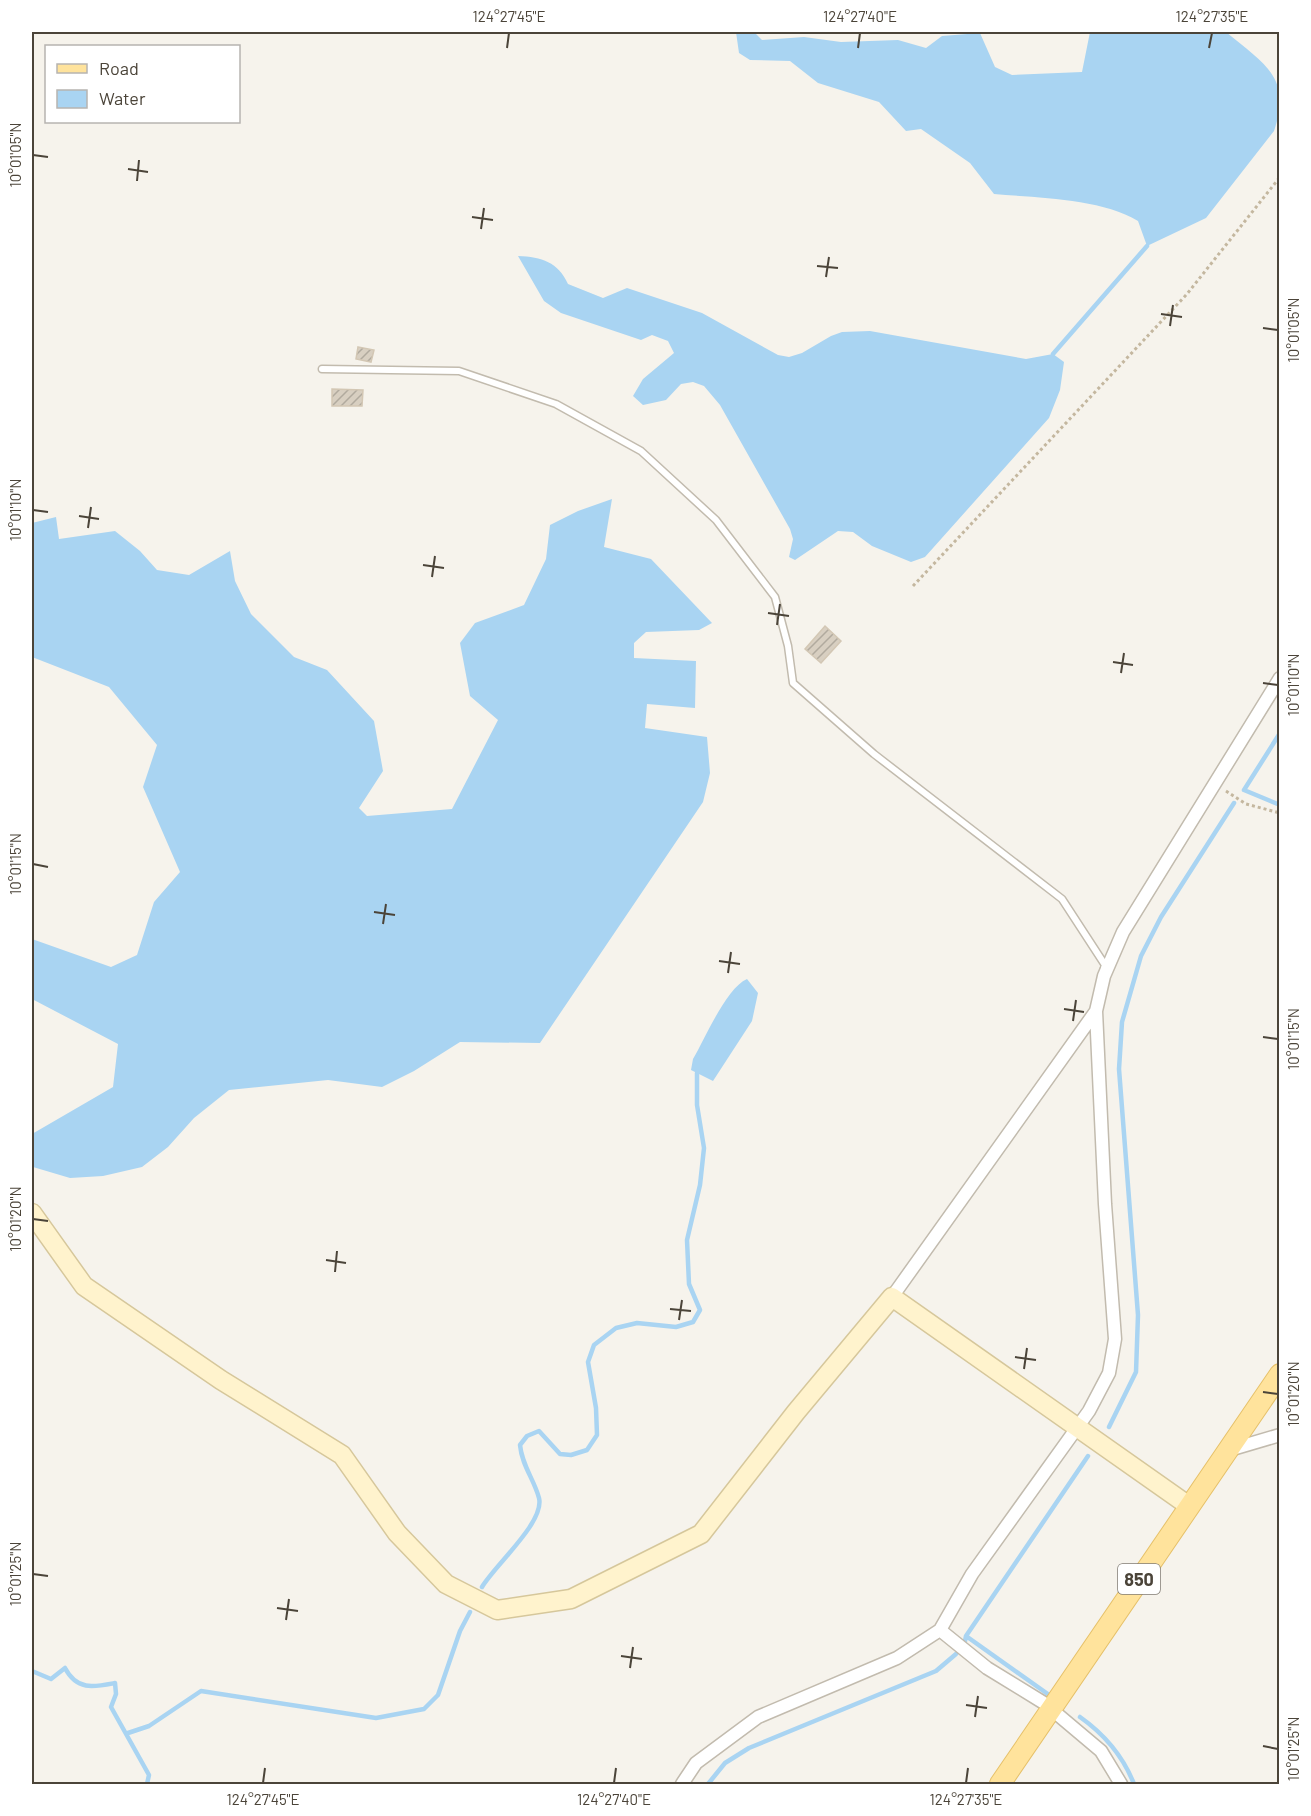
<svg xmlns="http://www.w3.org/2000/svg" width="1311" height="1816" viewBox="0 0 1311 1816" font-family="Barlow,sans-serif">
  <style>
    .water { fill: #a9d4f2 }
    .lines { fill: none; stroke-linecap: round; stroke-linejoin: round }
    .stream { stroke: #a9d4f2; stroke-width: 4.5 }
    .building { fill: url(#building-hatch); stroke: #d3c7b4; stroke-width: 1.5 }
    .lane-casing { stroke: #c2bbae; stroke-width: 9 }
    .street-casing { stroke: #c2bbae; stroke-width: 15 }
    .secondary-casing { stroke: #d6c79b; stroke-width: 21 }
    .primary-casing { stroke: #e6c16a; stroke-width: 22 }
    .path { stroke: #c4b79f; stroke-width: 3; stroke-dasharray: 3 3; stroke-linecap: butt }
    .lane { stroke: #fff; stroke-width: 6 }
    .street { stroke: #fff; stroke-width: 12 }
    .secondary { stroke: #fff3cd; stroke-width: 18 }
    .primary { stroke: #ffe39c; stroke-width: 20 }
    .ticks { fill: none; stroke: #4b4439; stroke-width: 2 }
    .labels { text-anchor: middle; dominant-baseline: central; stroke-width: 4.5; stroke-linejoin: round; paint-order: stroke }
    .shield { fill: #fff; stroke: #817c74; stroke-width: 1.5 }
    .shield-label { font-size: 18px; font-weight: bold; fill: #4b4439 }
    .neatline { fill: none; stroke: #4b4439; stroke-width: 2 }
    .ticks-label { font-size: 15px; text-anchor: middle; fill: #4b4439 }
  </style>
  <defs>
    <pattern id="building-hatch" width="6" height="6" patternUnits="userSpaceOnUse" patternTransform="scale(1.5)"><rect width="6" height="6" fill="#d8cfc1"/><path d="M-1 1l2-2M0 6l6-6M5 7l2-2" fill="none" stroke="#b1aa9e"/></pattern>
  </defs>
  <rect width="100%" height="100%" fill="#f6f3ec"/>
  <path class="water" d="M736,32h18l8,8 42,-3 37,5 57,-2 28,8 16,-12 38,-3 15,34 17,8 70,-3 8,-40h136c37,31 67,45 48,99l-68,87 -59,28 -9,-25c-38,-23 -100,-23 -144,-27l-24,-31 -49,-34 -15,2 -27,-29 -61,-19 -28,-22 -40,-1 -11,-7z
    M518,256c24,1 40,6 50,28l35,14 24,-10 75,25 76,42 11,2 13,-4 29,-17 11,-4 28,-1 156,28 27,-5 11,8 -4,28 -11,28 -124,139 -14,5 -39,-16 -19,-14 -15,-1 -43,29 -6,-3 4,-18 -3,-10 -70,-124 -16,-19 -11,-4 -12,2 -15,16 -23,5 -10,-9 10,-17 31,-26 -6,-12 -16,-6 -11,5 -80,-27 -17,-12z
    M612,499l-8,48 47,12 61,64 -13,7 -53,2 -12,11v15l62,3 -1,47 -48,-4 -2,24 62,9 3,36 -7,29 -163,241 -80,-1 -46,29 -32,16 -54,-7 -99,10 -35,28 -26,29 -26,20 -39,9 -33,2 -37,-11 -1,-33 81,-47 5,-43 -86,-45v-60l79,28 26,-12 17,-53 26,-30 -37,-85 14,-42 -48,-58 -77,-30v-134l24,-6 3,22 56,-8 25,20 17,19 32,5 41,-24 5,30 16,33 43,43 33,13 47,51 9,50 -24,37 8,8 85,-7 46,-89 -28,-24 -10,-53 15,-20 49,-18 22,-46 4,-34 28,-14z
    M747,979l11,14 -6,28 -39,60 -22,-11 2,-11c12,-20 33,-71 54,-80z"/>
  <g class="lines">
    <path class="stream" d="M1053,354l94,-108
      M1280,733l-36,57 36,15
      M1109,1427l27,-55 2,-57 -19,-246 3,-47 19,-66 20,-39 73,-114
      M482,1587c13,-22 63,-65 57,-89 -5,-19 -17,-32 -19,-53l7,-9 12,-5 21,23 11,1 16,-5 10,-15 -1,-27 -8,-46 6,-17 22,-17 21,-5 39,4 17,-5 7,-12 -11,-26 -2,-44 13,-55 4,-37 -7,-43v-32
      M966,1636l86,61
      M964,1646l2,-10 122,-180
      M32,1671l19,8 14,-11c12,23 29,19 50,15l1,11 -5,13 38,68 -2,9
      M1080,1717c24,17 43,39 54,67
      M128,1733l21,-7 52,-35 175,27 48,-9 14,-14 22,-64 10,-19
      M708,1784l17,-21 24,-15 187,-77 20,-17"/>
  </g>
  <path class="building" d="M358,347l16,3 -3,12 -15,-3z
    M332,389l31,1 -1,16h-30z
    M825,626l16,15 -20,22 -16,-14z"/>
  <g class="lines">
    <g class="lane-casing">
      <path id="lane" d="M322,369l137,2 97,33 85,47 75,69 59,77 13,49 5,37 81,71 188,145 43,66 -1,4"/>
    </g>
    <g class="street-casing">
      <path id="street" d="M892,1297l204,-286
        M1229,1450l51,-15
        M940,1630l47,38 57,35 57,48 20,33
        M682,1784l14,-21 62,-46 139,-59 43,-28 32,-56 117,-163 20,-38 6,-34 -10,-135 -9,-193 8,-35 19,-44 157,-254"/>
    </g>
    <g class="secondary-casing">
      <path id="secondary" d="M32,1213l52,73 137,94 121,75 55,78 49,51 51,26 74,-11 130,-65 95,-122 96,-115 297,209"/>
    </g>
    <g class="primary-casing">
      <path id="primary" d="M1000,1784l280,-410"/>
    </g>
    <path class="path" d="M1277,32l3,3
      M913,586l274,-292 93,-117
      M1226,791l20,13 34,9"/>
    <use href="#lane" class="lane"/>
    <use href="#street" class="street"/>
    <use href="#secondary" class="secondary"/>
    <use href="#primary" class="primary"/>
  </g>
  <path class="ticks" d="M507,48l2,-15M858,48l2,-15M1209,48l3,-15M33,155l15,2M128,169l20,3M137,181l2,-21M472,217l21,3M481,229l3,-21M817,266l21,2M826,277l3,-20M1161,314l21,3M1170,326l3,-21M1263,328l15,2M33,510l15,2M79,516l20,3M88,528l3,-21M423,565l21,3M432,577l3,-21M768,613l21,3M777,625l3,-21M1113,662l20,3M1121,673l3,-20M1263,683l15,2M33,864l15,3M374,912l21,3M383,924l3,-20M719,961l21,3M728,973l3,-21M1064,1009l20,3M1073,1021l3,-21M1263,1037l15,2M33,1219l15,2M326,1260l20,3M335,1272l2,-21M670,1309l21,2M679,1320l3,-20M1015,1357l21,3M1024,1369l3,-21M1263,1392l15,2M33,1574l15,2M277,1608l21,3M286,1620l3,-21M621,1656l21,3M630,1668l3,-21M966,1705l21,3M975,1717l3,-21M1263,1746l15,3M263,1783l2,-15M614,1783l2,-15M966,1783l2,-15"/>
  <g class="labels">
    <rect class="shield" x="1118" y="1564" width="42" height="30" rx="4.5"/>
    <g class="shield-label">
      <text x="1139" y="1579">850</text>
    </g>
  </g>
  <rect width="1311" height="1816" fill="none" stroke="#ffffff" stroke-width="66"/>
  <rect x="45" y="45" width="195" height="78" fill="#ffffff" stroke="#b7b4b0" stroke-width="1.5"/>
  <rect x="57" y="64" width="30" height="9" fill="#ffe39c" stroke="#b7b4b0" stroke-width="1.5"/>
  <text x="99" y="75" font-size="18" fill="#4b4439">Road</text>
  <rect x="57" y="90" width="30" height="18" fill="#a9d4f2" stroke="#b7b4b0" stroke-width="1.5"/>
  <text x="99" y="105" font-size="18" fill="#4b4439">Water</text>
  <rect x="33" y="33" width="1245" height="1750" class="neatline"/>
  <g class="ticks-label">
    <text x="509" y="22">124°27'45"E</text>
    <text x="860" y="22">124°27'40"E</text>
    <text x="1212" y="22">124°27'35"E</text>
    <text transform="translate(16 155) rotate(-90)" y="5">10°01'05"N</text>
    <text transform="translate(1294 330) rotate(-90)" y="5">10°01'05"N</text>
    <text transform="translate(16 510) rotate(-90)" y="5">10°01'10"N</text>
    <text transform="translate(1294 685) rotate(-90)" y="5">10°01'10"N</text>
    <text transform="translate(16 864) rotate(-90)" y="5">10°01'15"N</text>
    <text transform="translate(1294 1039) rotate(-90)" y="5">10°01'15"N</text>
    <text transform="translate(16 1219) rotate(-90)" y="5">10°01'20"N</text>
    <text transform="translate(1294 1394) rotate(-90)" y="5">10°01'20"N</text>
    <text transform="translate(16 1574) rotate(-90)" y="5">10°01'25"N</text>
    <text transform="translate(1294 1749) rotate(-90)" y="5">10°01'25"N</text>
    <text x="263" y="1805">124°27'45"E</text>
    <text x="614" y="1805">124°27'40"E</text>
    <text x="966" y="1805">124°27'35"E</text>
  </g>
</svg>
